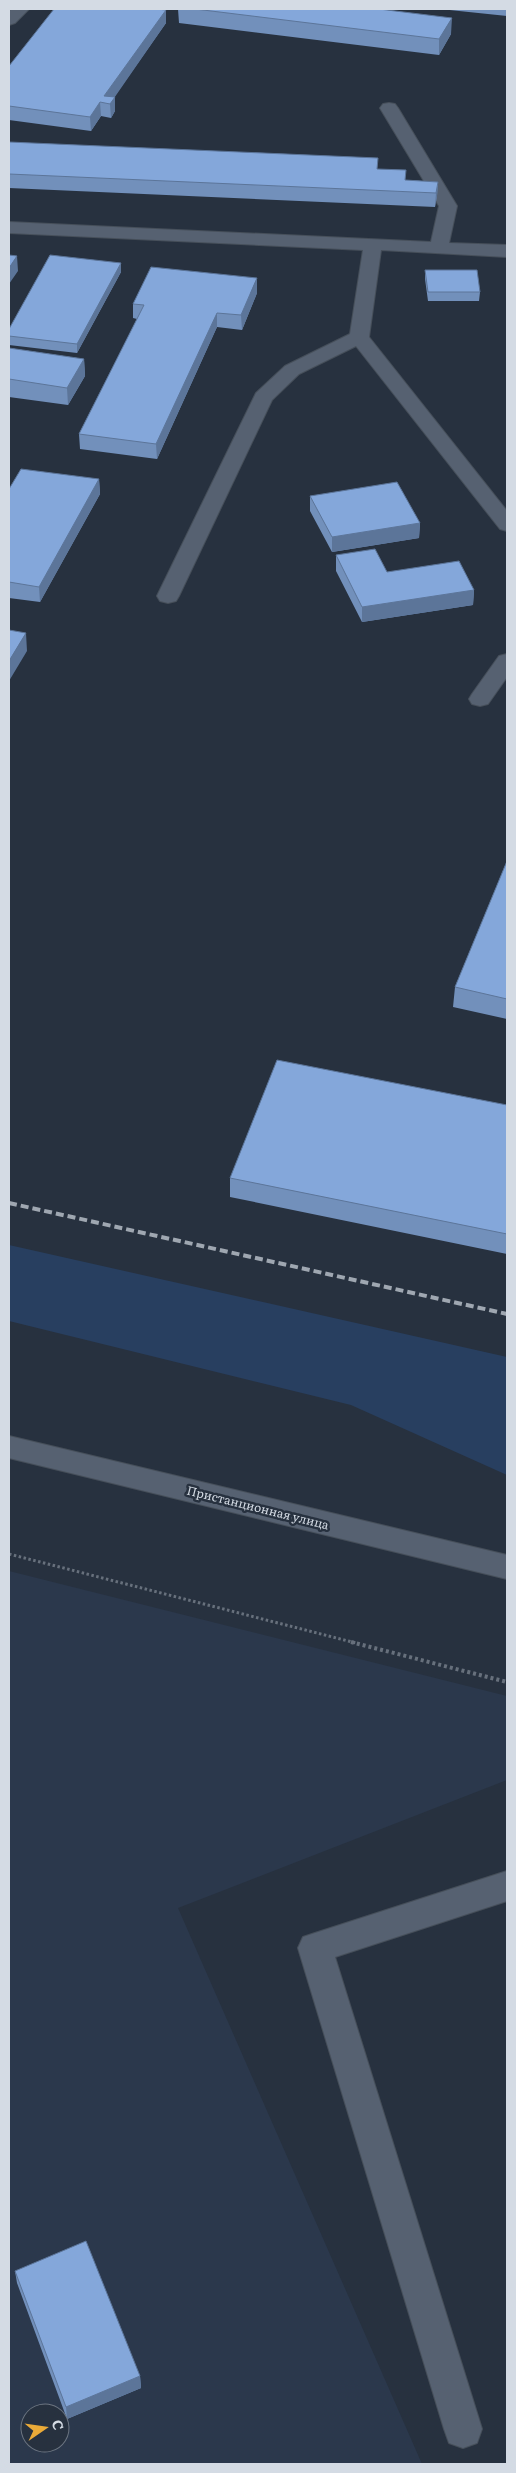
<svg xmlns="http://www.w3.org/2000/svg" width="516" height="2473" viewBox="0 0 516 2473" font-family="Literata,serif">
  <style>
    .built { fill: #2b384c; fill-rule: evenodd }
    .green { fill: #283f60 }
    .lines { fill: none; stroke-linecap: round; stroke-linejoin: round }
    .minor-casing { stroke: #464f5a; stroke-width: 2 }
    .path-far1 { stroke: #67707c; stroke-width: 3; stroke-dasharray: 2.5 2.5; stroke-linecap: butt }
    .path { stroke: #67707c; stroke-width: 4; stroke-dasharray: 3 3; stroke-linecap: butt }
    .minor { fill: #566171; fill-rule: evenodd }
    .rail { stroke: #9fa7b1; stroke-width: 4; stroke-dasharray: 8 4; stroke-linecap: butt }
    .wall { fill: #7290bb }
    .shaded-wall { fill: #5c7599 }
    .building { fill: #84a7da; stroke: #5c7599 }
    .labels { text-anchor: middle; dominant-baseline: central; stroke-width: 5; stroke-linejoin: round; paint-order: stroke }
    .street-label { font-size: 12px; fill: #d4dbe4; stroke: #27313f }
  </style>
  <rect width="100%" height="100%" fill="#27313f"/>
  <path class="built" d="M9,1571l498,125v84l-329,128 244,556h-413zM30,2413h30v30h-30z"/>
  <path class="green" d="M9,1245l498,112v118l-156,-70 -342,-84z"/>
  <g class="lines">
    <g class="minor-casing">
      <path id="minor" d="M12,9h17l-14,14 -6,2v-14z
        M389,103l6,1 3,4 59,98 -8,37 58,2v12l-126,-7 -12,87 138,174v20l-7,-2 -144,-183 -57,28 -27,26 -93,196 -3,5 -8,2 -8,-2 -3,-5 99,-203 29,-27 65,-32 13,-84 -354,-17v-11l422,20 8,-36 -59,-98 3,-4z
        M507,654v23l-19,27 -8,2 -8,-2 -3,-5 3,-5 27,-38z
        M9,1436l498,119v24l-498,-121z
        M507,1871v30l-172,56 147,472 -5,14 -14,5 -14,-5 -5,-14 -146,-481 5,-11 12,-4z"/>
    </g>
    <path class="path-far1" d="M9,1554l347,89"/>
    <path class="path" d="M351,1642l156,40"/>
    <use href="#minor" class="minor"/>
    <path class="rail" d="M9,1203l498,111"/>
  </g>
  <path class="wall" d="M178,9h201l72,25 -12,21 -260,-32z
    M440,9h67v7z
    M166,10v13l-52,74 1,14 -4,7 -10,-2 -10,15 -82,-11v-54z
    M9,142l368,27 29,11 32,2 -1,14 -2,11 -426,-19z
    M121,263v9l-44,81 -68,-8v-16z
    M425,270l55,22 -1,9h-51l-3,-22z
    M257,293l-15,37 -25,-3 -60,132 -77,-10 -1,-15 58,-115 -4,-1v-14z
    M9,348l75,11 1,17 -17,29 -59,-8z
    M99,479l1,15 -60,108 -31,-4v-109z
    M310,496l110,27 -1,15 -87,14 -22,-41z
    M336,555l51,17 87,18 -1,15 -111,17 -26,-51z
    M507,861v158l-54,-12 2,-20z
    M507,1105v149l-277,-57v-19z
    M15,2271l125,105 1,12 -74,31 -50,-136z"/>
  <path class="shaded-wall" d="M166,10v13l-56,81 -6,-8z
    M452,18l-1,16 -12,21v-16z
    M115,97v14l-4,7 -1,-14z
    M100,102l1,14 -10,15 -1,-14z
    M438,182l-1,14 -2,11 1,-14z
    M17,256l1,15 -9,13v-16z
    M121,263v9l-44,81v-9z
    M257,278v15l-15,37 -1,-15z
    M217,313v14l-60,132 -1,-15z
    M84,359l1,17 -17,29 -1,-17z
    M99,479l1,15 -60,108 -1,-15z
    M420,523l-1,15 -87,14v-15z
    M474,590l-1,15 -111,17v-15z
    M26,633l1,18 -18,30v-20z
    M140,2376l1,12 -74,31 -1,-12z"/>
  <path class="building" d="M54,9h103l9,1 -62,86 11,1 -5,7 -10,-2 -10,15 -81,-11v-40z
    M195,9h184l73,9 -13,21z
    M9,142l369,16 -1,11 29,1 -1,10 33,2 -2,11 -427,-19z
    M9,255l8,1 -8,12z
    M50,255l71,8 -44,81 -68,-8v-7z
    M151,267l106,11 -16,37 -24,-2 -61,131 -77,-10 65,-129 -11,-1z
    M425,270h52l3,22h-52z
    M9,348l75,11 -17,29 -58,-9z
    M21,469l78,10 -60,108 -30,-5v-93z
    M397,482l23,41 -88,14 -22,-41z
    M375,549l12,23 72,-11 15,29 -112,17 -26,-52z
    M9,630l17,3 -17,28z
    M507,861v138l-52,-12z
    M277,1060l230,45v129l-277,-56z
    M86,2241l54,135 -74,31 -51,-136z"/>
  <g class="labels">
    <g class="street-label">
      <text transform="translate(258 1507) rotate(14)">Пристанционная улица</text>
    </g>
  </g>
  <rect width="516" height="2473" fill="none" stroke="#d4dbe4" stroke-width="20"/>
  <g transform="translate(45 2428) rotate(77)"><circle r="24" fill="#27313f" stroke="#6c7581"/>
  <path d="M0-4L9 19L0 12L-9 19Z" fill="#eaaa38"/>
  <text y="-8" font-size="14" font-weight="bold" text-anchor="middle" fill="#d4dbe4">С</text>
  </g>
</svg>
